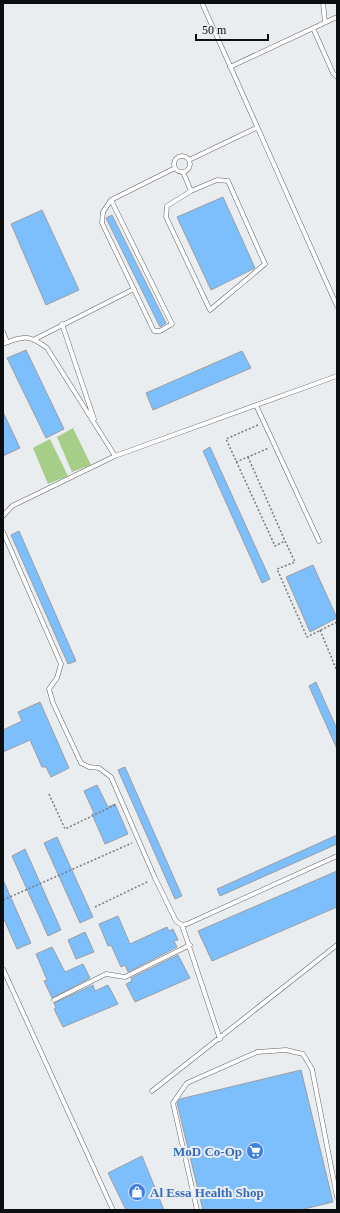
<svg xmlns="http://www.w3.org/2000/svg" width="340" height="1213" viewBox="0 0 340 1213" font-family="Georgia,serif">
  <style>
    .green { fill: #a6ce88 }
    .building { fill: #7dbefd; stroke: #9c9fa2 }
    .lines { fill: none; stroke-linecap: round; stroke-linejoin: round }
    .lane-casing { stroke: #606265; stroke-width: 5 }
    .path { stroke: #787a7c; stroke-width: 1.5; stroke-dasharray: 2 2; stroke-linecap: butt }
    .lane { stroke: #fff; stroke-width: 4 }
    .labels { text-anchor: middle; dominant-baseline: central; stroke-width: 4; stroke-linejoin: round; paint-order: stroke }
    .shop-label { font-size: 13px; font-weight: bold; fill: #366cbe; stroke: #eaedf0; text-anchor: end }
  </style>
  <rect width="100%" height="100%" fill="#eaedf0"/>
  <path class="green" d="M73,428l18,37 -19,7 -15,-35z
    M50,439l18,37 -20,8 -15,-36z"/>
  <path class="building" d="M223,197l32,71 -44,22 -34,-73z
    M42,210l37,80 -33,15 -35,-81z
    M112,215l54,108 -6,4 -54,-109z
    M26,350l38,79 -18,9 -39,-80z
    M242,351l9,17 -98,42 -7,-17z
    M3,412l17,36 -17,8z
    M210,447l60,132 -8,4 -59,-132z
    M19,531l57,130 -8,3 -57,-129z
    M313,565l24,53 -27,14 -24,-55z
    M316,682l21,47v20l-28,-63z
    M40,702l29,66 -18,9 -5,-10h-4l-12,-27 -27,12v-22l19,-9 -4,-9z
    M125,767l57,129 -7,3 -57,-129z
    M97,785l11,22 7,-3 13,30 -23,10 -13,-30 2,-1 -10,-22z
    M337,835v9l-117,52 -3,-7z
    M57,837l36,80 -13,6 -36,-80z
    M25,849l36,81 -13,6 -36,-80z
    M337,871v36l-125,54 -14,-30z
    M3,880l28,63 -14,6 -14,-32z
    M118,916l12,28 37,-17 2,4 4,-2 5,11 -4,1 3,6 -49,25 -3,-7 -4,2 -10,-22 -3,1 -9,-22z
    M85,932l9,20 -18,7 -8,-19z
    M52,947l13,25 18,-8 7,14 -38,20 -8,-17 3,-1 -11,-26z
    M178,955l12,23 -55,24 -9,-18 6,-3 -1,-3z
    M93,985l2,6 13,-6 10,19 -55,23 -9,-18 2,-1 -2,-5z
    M301,1070l32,132 -33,8h-97l-26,-107 3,-4z
    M142,1156l22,54h-38l-18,-37z"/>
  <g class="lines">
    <g class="lane-casing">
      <path id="lane" d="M202,3l135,303
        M323,3l2,19
        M313,28l20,45 4,4
        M230,67l107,-50
        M174 164a8 8 0 1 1 16 0a8 8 0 1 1-16 0Z
        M189,160l67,-32
        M183,172l8,19
        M217,180l11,1 37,83 -55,46 -44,-93 1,-11 24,-15z
        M111,200l61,124 -12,7h-6l-52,-108 1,-11 8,-12 64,-32
        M62,324l32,95
        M3,332l4,10
        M35,339l99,-50
        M3,344c21,-9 27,-9 44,4l68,108
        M256,405l63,136
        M3,516l9,-10 103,-50 222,-80
        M3,532l58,132 -4,14 -8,11 4,14 28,60 8,4 10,1 12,9 44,101 21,43 6,4 5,-1 150,-68
        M182,925l38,114
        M3,969l110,241
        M54,1000l52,-26 19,3 65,-32
        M152,1091l185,-146
        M197,1210l-24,-107 14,-20 70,-31 29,-2 17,4 9,15 25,128"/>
    </g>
    <path class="path" d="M258,425l-32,14 49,107 10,-5 10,21 -18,7 30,68 30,-15
      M248,457l37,84
      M236,462l33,-14
      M320,630l17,41
      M49,794l16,35 50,-24
      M3,900l129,-57
      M95,907l54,-26"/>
    <use href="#lane" class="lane"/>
  </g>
  <defs>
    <g id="supermarket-disc" transform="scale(0.9)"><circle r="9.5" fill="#3f7fe0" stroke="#eaedf0"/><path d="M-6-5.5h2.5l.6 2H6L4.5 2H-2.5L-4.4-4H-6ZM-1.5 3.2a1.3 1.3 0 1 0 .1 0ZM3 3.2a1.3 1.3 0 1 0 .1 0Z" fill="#fff"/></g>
    <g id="shop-disc" transform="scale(0.9)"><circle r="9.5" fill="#3f7fe0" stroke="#eaedf0"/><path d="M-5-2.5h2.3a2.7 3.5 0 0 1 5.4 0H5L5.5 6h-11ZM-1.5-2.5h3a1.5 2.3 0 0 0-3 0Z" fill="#fff"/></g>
  </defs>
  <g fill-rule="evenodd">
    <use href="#supermarket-disc" x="255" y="1151"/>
    <use href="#shop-disc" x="137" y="1192"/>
  </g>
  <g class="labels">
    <g class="shop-label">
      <text x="242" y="1151">MoD Co-Op</text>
      <text x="150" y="1192" text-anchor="start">Al Essa Health Shop</text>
    </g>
  </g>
  <rect width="340" height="1213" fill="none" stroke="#0c0d0e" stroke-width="8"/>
  <path d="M196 34v6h72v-6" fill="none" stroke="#0c0d0e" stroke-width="2"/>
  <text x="202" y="34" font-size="12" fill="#0c0d0e" stroke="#eaedf0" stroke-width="3" paint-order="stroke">50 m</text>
</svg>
